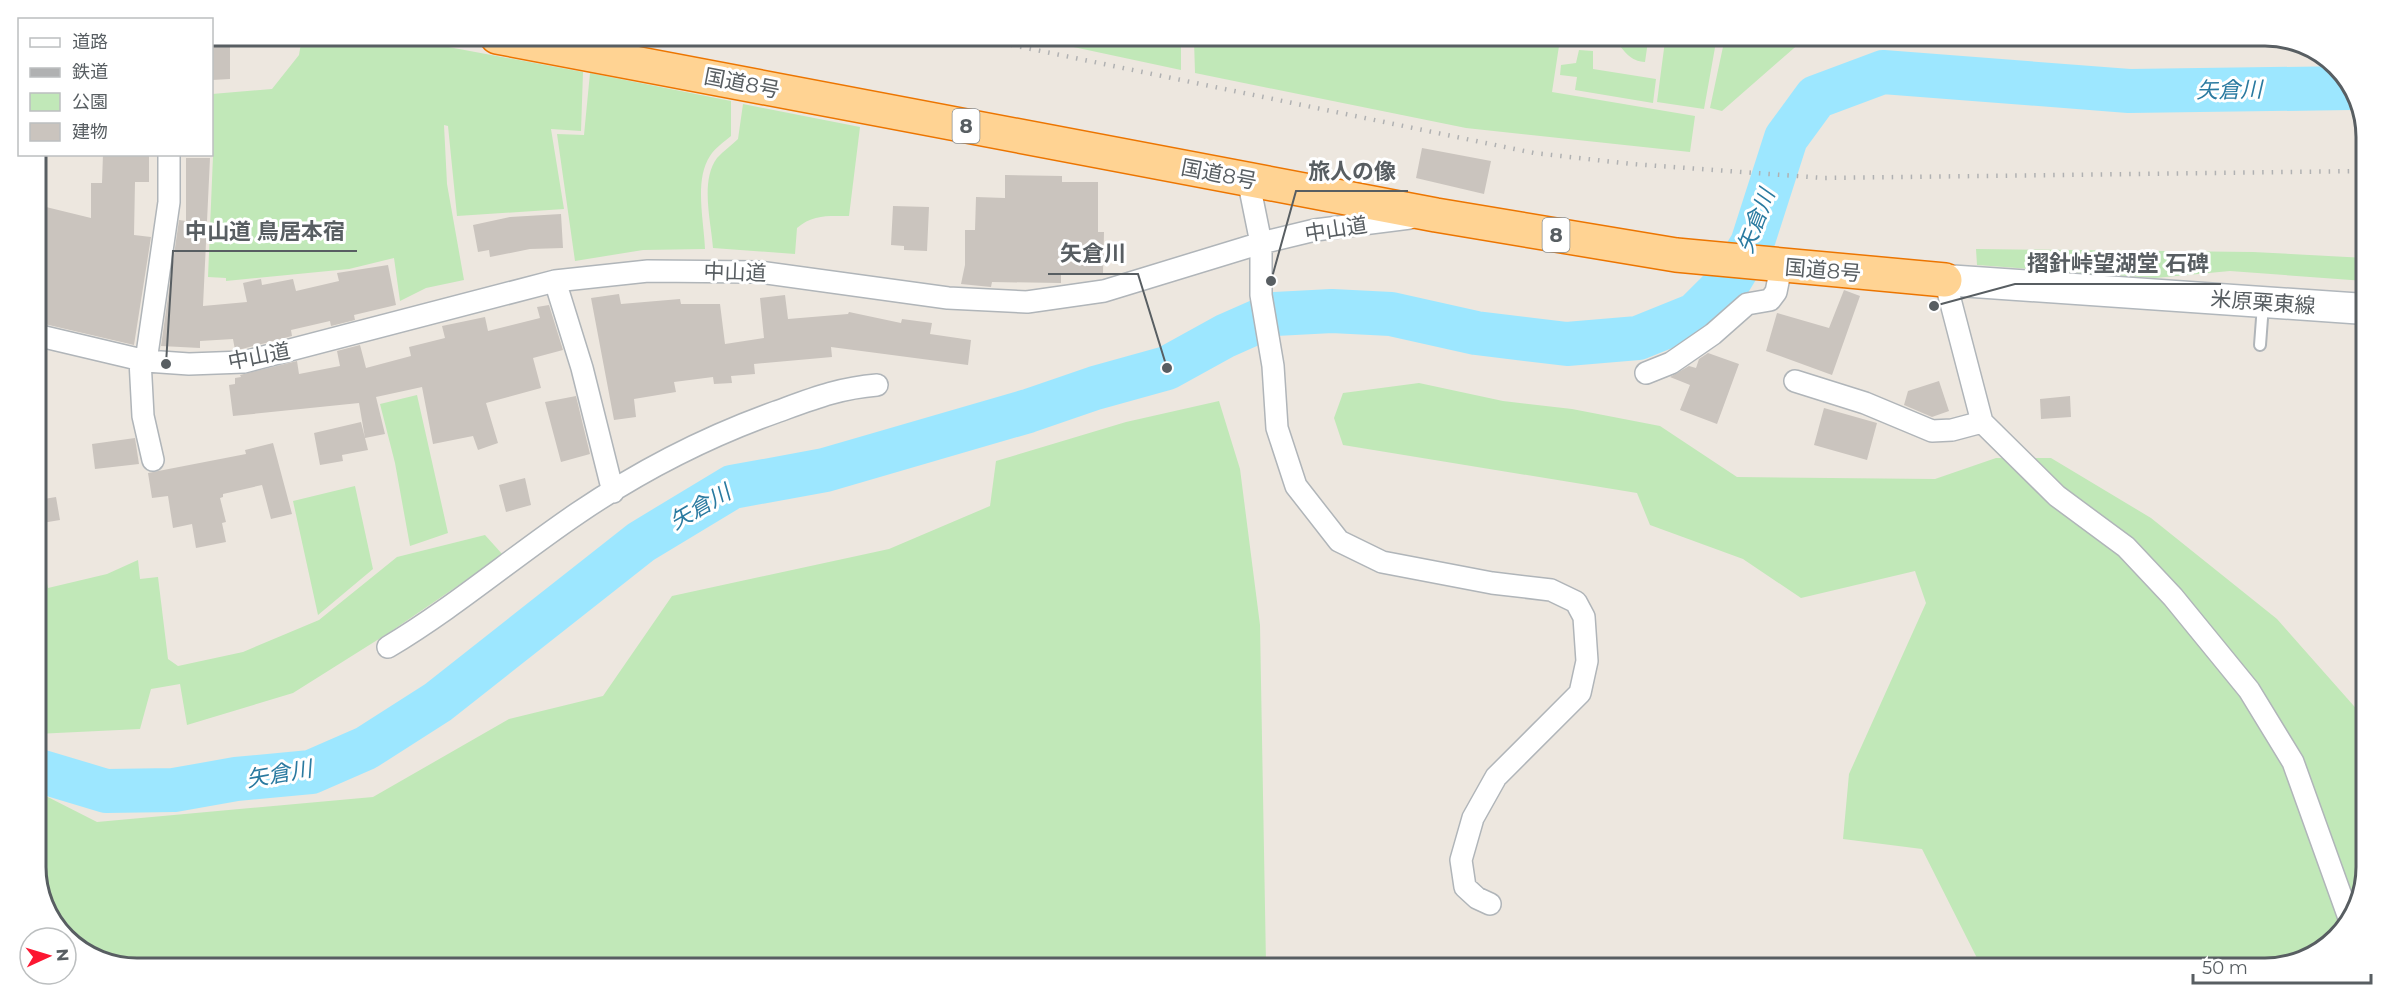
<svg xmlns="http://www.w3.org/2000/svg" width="2403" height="1004" viewBox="0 0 2403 1004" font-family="Montserrat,'Noto Sans JP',sans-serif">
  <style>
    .green { fill: #c1e8b8 }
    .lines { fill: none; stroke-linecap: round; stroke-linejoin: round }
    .river { stroke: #9de7ff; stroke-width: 44 }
    .building { fill: #cac4be }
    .service-casing { stroke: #b0b5b9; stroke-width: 14 }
    .minor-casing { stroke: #b0b5b9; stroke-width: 24 }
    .secondary-casing { stroke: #b1b7bc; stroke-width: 33 }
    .trunk-casing { stroke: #ec7500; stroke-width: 36 }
    .service { stroke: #fff; stroke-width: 10 }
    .minor { stroke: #fff; stroke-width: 21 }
    .secondary { stroke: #fff; stroke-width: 30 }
    .trunk { stroke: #ffd393; stroke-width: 33 }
    .rail { stroke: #b0b1b2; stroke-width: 4.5; stroke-dasharray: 1.5 8; stroke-linecap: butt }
    .labels { text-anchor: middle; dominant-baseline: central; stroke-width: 6; stroke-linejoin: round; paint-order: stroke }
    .shield { fill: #fff; stroke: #8a8e91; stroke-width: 1.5 }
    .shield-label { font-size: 20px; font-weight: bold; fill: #585e62 }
    .street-label { font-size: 21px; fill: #585e62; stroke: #fff }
    .water-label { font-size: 22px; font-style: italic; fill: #2a7aa0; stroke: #fff }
    .rim { fill: none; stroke: #585e62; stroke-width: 3 }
    .leader { fill: none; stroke: #585e62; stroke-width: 2 }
    .callout-dot { fill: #585e62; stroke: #fff; stroke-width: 2 }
    .callout-label { font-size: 22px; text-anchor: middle; font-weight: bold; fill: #585e62; stroke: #fff; stroke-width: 6; stroke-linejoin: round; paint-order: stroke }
  </style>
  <rect width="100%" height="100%" fill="#ede7df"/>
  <path class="green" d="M302,37h93l188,35 -2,59 -30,-2 13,80 -107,7 -9,-90 -4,-1 3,59 17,96 -38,8 -26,13 -6,-43 -45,11 -123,12v-3l-18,-1 5,-121 -36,-1 35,-1v-60l60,-5 27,-34z
    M1036,39l145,1v30z
    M1194,40l370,1 -5,5 -7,46 143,24 -5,36 -224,-24 -271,-55z
    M1616,41h32l-3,21c-15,-1 -20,-10 -29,-21z
    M1665,41l51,1 -12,67 -47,-7z
    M1724,42h77l-79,69 -12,-3z
    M1579,50l14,1v18l63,10 -3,24 -78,-13 2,-13 -17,-2 1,-10 15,-2z
    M590,73l141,28v35c-7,6 -16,12 -21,20 -16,24 -6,65 -5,93l-62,1 -68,11 -18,-127 27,1z
    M743,104l117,23 -11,89c-20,0 -36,-2 -52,12l-2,26 -82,-6c-2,-27 -13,-67 4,-90 6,-7 15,-13 21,-19z
    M1976,249l277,3 113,6 -1,23 -135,-10 -75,7 -178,-13z
    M1419,383l84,18 69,8 88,17 77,51 198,2 61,-21h55l100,60 126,101 84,95 -2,191 -37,46 -56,17 -267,-1 -21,-7 -56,-111 -79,-10 6,-65 77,-171 -11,-32 -114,27 -58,-39 -93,-34 -13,-32 -294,-48 -9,-27 9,-25z
    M417,395l31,138 -38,13 -15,-83 -15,-59z
    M1219,401l21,68 20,156 6,339 -1167,-4 -42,-32 -21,-55v-82l61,31 276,-25 136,-78 94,-23 69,-100 217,-47 101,-43 6,-45 130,-39z
    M355,486l18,83 -55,46 -25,-114z
    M36,529l12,59 59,-14 31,-14 2,19 18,-2 10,82 10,7 65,-14 76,-32 78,-63 88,-22 18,20 -113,77 -97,61 -106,32 -7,-41 -29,5 -11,40 -104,5z"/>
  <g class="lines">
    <path class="river" d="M36,770l70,21 68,-1 62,-11 75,-7 55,-24 72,-46 203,-160 91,-55 93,-17 203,-59 67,-23 72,-20 58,-32 50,-22 57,-3 59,3 85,19 91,11 71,-6 57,-23 35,-35 22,-36 34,-106 30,-41 67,-25 246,19 222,-3"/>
  </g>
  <path class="building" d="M212,36h18v43l-18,1z
    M1422,148l69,13 -7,33 -68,-16z
    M103,154l46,1v27h-14l-1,53 17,2 -17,108 -98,-23v-100l6,2 4,-17 45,11v-35h11z
    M186,158h24l-7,148 44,-4 -4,-19 18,-4 1,6 31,-6 3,12 43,-10 -2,-8 51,-8 8,40 -42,10 1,5 -24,6 -1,-5 -39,9 1,6 -50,13 -7,1 -2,-11 -33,2v7l-39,-2 18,-126 7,1z
    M1005,175l57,1v6h36v50h6l-1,42 -42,-1v10l-69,-1 -1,5 -30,-3 4,-19v-35h10l1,-33 29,1z
    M893,206l36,1 -2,44 -23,-1v-4l-13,-1z
    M561,214l2,34 -33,1 -40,8 -1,-7 -11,2 -5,-27 37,-8z
    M1844,290l16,6 -28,79 -66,-24 11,-38 52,15z
    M619,294l2,10 59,-5 1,5h39l5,40 39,-6 -4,-40 25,-3 3,24 60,-5 1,-2 52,11 1,-4 30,4 -2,11 41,6 -3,25 -137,-18 1,10 -78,7 1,10 -24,2 1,7 -18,1 -1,-7 -39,5 2,10 -42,7 2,18 -22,3 -23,-122z
    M549,305l14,45 -30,8 8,30 -55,15 12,40 -20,7 -5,-14 -40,8 -11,-57 -46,10 9,37 -20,4 -6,-35 -126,13 -4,-31 6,-1v-6l6,-1 -1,-2 57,-14 2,13 41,-8 -3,-15 23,-6 6,23 45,-12 -2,-9 36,-9 -3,-12 43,-9 3,14 52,-13 -3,-11z
    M1708,353l31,11 -22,60 -37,-14 10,-25 -20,-8 19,-11 7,2 3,-9z
    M1939,381l10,30 -17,6 -28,-12 4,-14z
    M576,396l14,58 -29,8 -16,-60z
    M2070,396l1,21 -30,2 -1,-20z
    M1824,408l53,15 -10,37 -53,-15z
    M361,422l7,28 -26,5 1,6 -23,4 -6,-32z
    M135,438l4,26 -44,5 -3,-25z
    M273,443l19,71 -21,5 -9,-34 -39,9v3l-3,1 6,24 -4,1 4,19 -30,6 -4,-24 -19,4 -5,-32 -16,2 -4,-25 98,-19 -1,-4z
    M525,478l6,27 -25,7 -7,-27z
    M56,497l4,23 -18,3 -4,-23z"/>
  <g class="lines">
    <g class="service-casing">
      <path id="service" d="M2260,345l3,-40"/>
    </g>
    <g class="minor-casing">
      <path id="minor" d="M1248,179l13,64v52l12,71 4,62 19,58 43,55 43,21 110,21 59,7 25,12 8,15 3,44 -7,32 -84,84 -23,41 -12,42 4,27 12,11 13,6
        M1945,280l37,142 75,74 69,51 47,50 76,93 44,72 56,156
        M555,281l27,87 31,124
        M36,335l110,26 43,3 55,-2 311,-81 93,-10 112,1 188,26 79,4 77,-11 157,-48 54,-13 95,-12
        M140,360l3,56 10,44
        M146,361l23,-159v-48
        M1646,373l25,-10 42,-29 34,-30 23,-4 6,-8 5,-25
        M1795,381l70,22 67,28 20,-1 30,-8
        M388,647c67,-40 125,-90 190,-134 62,-42 128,-76 198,-101 36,-13 63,-24 101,-27"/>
    </g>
    <g class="secondary-casing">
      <path id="secondary" d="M1945,280l420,29"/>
    </g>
    <g class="trunk-casing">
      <path id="trunk" d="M497,37l939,178 240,40 269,25"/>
    </g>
    <use href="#service" class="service"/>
    <use href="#minor" class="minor"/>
    <use href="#secondary" class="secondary"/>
    <use href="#trunk" class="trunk"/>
    <path class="rail" d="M983,39l551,114 98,11 192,14 542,-7"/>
  </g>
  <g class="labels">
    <g class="shield">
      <rect x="952.5" y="109" width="27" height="34" rx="4.5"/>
      <rect x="1542.5" y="218" width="27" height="34" rx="4.5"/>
    </g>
    <g class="shield-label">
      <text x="966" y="126">8</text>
      <text x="1556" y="235">8</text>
    </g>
    <g class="street-label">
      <text transform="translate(742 83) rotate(11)">国道8号</text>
      <text transform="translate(1219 174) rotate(11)">国道8号</text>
      <text transform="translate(1336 229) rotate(-9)">中山道</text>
      <text transform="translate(1823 270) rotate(5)">国道8号</text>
      <text transform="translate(735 272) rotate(2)">中山道</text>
      <text transform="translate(2263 302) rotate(4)">米原栗東線</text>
      <text transform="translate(259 356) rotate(-11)">中山道</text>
    </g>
    <g class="water-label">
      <text transform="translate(2229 90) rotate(-1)">矢倉川</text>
      <text transform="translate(1756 221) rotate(-69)">矢倉川</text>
      <text transform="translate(700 507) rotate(-30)">矢倉川</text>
      <text transform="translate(279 774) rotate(-10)">矢倉川</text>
    </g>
  </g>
  <path d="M0 0H2403V1004H0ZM137 46H2265A91 91 0 0 1 2356 137V867A91 91 0 0 1 2265 958H137A91 91 0 0 1 46 867V137A91 91 0 0 1 137 46Z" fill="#fff" fill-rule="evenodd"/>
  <path class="rim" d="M137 46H2265A91 91 0 0 1 2356 137V867A91 91 0 0 1 2265 958H137A91 91 0 0 1 46 867V137A91 91 0 0 1 137 46Z"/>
  <path class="leader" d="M1271 281L1296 191H1408M166 364L173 251H357M1167 368L1138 274H1048M1934 306L2015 284H2221"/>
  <g class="callout-dot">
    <circle cx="1271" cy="281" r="6"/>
    <circle cx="166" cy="364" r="6"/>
    <circle cx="1167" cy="368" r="6"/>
    <circle cx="1934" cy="306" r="6"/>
  </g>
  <g class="callout-label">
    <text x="1352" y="179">旅人の像</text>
    <text x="265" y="239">中山道 鳥居本宿</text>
    <text x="1093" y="261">矢倉川</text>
    <text x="2118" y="271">摺針峠望湖堂 石碑</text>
  </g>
  <rect x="18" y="18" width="195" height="138" fill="#ffffff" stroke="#bcbfc0" stroke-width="1.5"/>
  <rect x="30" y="38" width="30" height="9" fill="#ffffff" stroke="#bcbfc0" stroke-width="1.5"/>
  <text x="72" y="48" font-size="18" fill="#585e62">道路</text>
  <rect x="30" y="68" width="30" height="9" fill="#b0b1b2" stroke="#bcbfc0" stroke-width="1.5"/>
  <text x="72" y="78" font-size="18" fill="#585e62">鉄道</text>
  <rect x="30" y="93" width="30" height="18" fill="#c1e8b8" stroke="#bcbfc0" stroke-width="1.5"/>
  <text x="72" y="108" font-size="18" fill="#585e62">公園</text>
  <rect x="30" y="123" width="30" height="18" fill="#cac4be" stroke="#bcbfc0" stroke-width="1.5"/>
  <text x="72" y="138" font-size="18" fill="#585e62">建物</text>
  <g transform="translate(48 956) rotate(86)"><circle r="28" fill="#ffffff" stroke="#bcbfc0" stroke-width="1.5"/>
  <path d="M0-4.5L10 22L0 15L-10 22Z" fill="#fc1631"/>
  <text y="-9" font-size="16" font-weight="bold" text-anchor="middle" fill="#585e62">N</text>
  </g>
  <path d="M2193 974v9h178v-9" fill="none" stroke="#585e62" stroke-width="3"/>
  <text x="2202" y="974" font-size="18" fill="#585e62" stroke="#ffffff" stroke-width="4.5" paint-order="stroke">50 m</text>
</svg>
